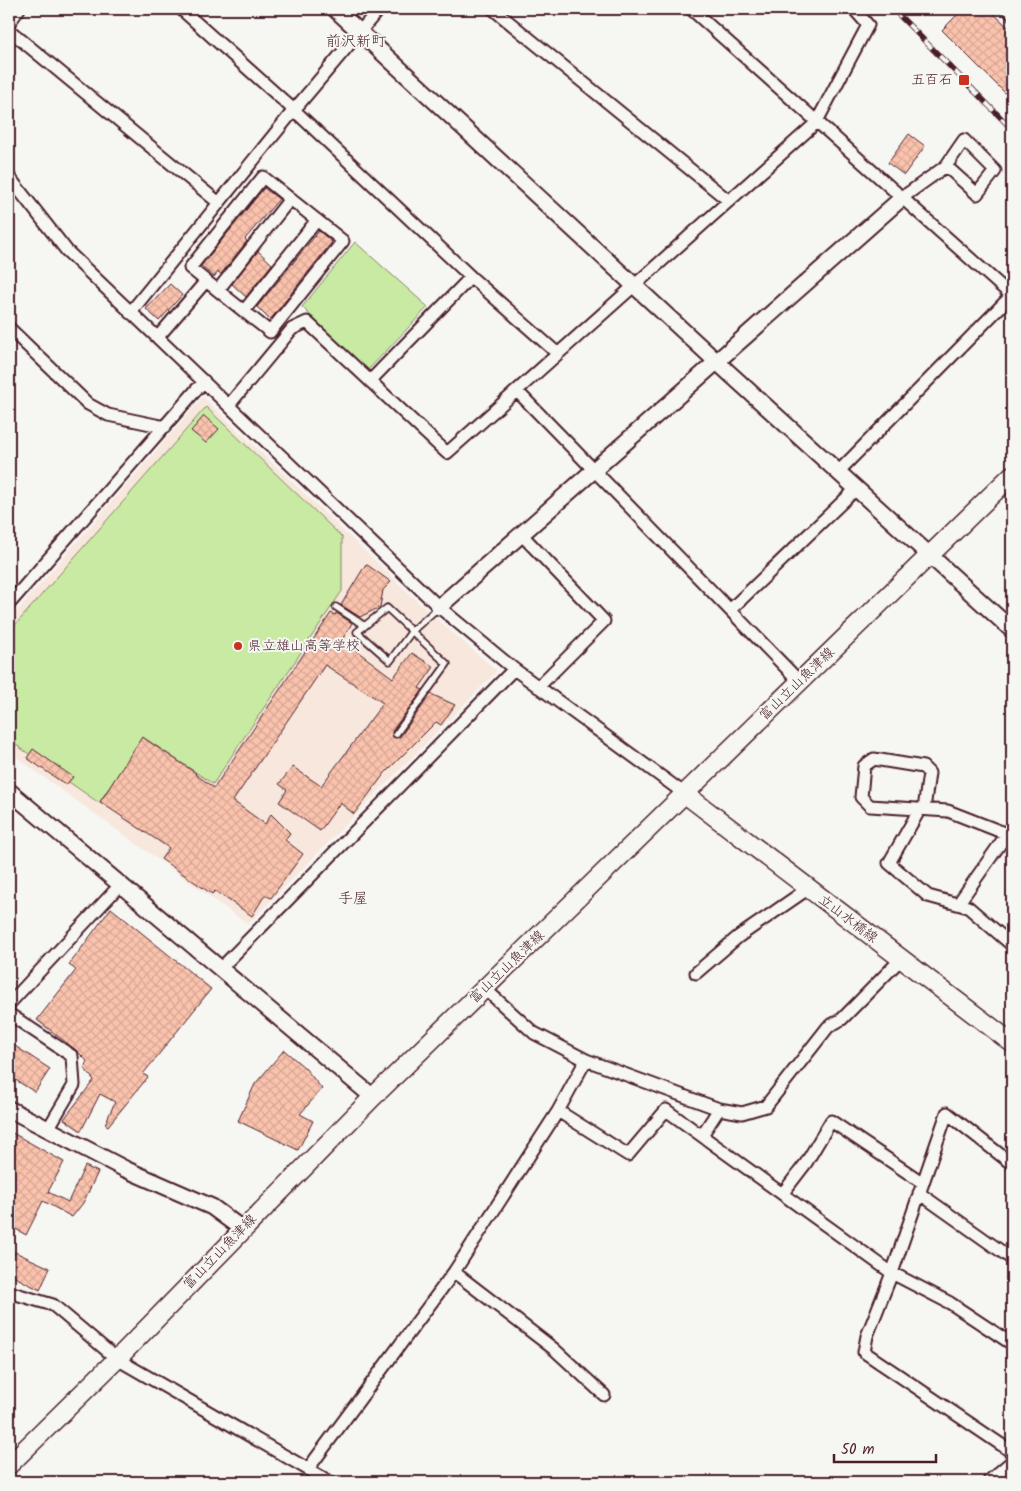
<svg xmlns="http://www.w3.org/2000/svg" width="1021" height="1491" viewBox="0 0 1021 1491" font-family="Kalam,'Klee One',sans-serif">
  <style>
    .built { fill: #f7e7dd }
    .garden { fill: #c8eaa3; stroke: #898467 }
    .building { fill: url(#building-cross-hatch); stroke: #4a1f2b }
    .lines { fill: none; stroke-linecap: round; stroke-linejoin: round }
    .lane-casing { stroke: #4a1f2b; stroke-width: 9 }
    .street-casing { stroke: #4a1f2b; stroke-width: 15 }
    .secondary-casing { stroke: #4a1f2b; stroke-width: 19 }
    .primary-casing { stroke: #4a1f2b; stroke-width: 21 }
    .lane { stroke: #f6f6f2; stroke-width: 5.5 }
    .street { stroke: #f6f6f2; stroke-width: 11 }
    .secondary { stroke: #f6f6f2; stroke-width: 15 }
    .primary { stroke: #f6f6f2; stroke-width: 18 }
    .rail-casing { stroke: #4a1f2b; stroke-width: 5.5 }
    .rail { stroke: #f6f6f2; stroke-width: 4; stroke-dasharray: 11; stroke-linecap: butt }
    .poi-dot { fill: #c8321e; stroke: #f6f6f2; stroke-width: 2 }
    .labels { text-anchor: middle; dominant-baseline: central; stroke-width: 4; stroke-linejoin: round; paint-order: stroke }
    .poi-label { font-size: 14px; fill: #4a1f2b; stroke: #f6f6f2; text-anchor: end }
    .street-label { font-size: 14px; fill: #4a1f2b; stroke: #f6f6f2 }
    .neighbourhood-label { font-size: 15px; fill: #4a1f2b; stroke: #f6f6f2 }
  </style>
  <defs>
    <pattern id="building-cross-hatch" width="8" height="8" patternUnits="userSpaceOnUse" patternTransform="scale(1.25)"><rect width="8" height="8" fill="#fac3ad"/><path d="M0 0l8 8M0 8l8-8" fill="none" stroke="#d8a795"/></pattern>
  </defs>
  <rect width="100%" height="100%" fill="#f6f6f2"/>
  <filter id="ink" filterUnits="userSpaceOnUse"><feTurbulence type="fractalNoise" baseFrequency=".02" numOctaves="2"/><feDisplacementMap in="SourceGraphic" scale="10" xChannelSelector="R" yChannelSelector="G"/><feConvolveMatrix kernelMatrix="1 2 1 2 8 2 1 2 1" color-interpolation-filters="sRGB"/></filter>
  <g filter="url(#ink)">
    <path class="built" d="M203,397l228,217 66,57 -249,253 -239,-172v-132z"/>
    <path class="garden" d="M355,242l73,65 -61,64 -65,-64z
      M206,407l136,130v54l-129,193 -70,-47 -44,66 -90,-63v-108z"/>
    <path class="building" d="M963,9h26l23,22v69l-70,-70z
      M909,134l16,12 -21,29 -16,-12z
      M264,188l15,11 -34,40 2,2 -26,33 -3,-2 -4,5 -13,-11z
      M319,231l13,11 -62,78 -13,-13z
      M258,251l14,13 -26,33 -14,-13z
      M170,284l12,11 -23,26 -13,-12z
      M204,416l15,13 -13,14 -15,-12z
      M366,564l25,18 -8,8 -3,17 -20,10 -19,-12z
      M331,613l4,2 1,-2 16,10 -10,17 51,38 19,-25 22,14 -15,21 4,2 -31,41 1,6h7l31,-43 24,11 -14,20 -5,-3 -51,51 -31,41 -14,-11 -20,28 -41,-29 8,-12 -8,-6 14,-17 28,19 62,-83 -58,-38 -92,136 32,23 6,-10 19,19 -5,7 18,14 -32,44 -6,-3 -13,21 -37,-25 -3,3 -51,-35 8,-11 -69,-46 42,-65 54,36 -1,1 19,14z
      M33,749l40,28 -7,8 -39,-27z
      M111,908l100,81 -68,85 5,3 -40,49 -3,-2 10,-22 -15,-8 -19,37 -17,-12 30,-39 -10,-12 3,-7 -11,-11 -39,-30 39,-50 -7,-5z
      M9,1042l41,27 -15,23 -26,-16z
      M284,1050l21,18 17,21 -22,25 13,7 -15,29 -60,-29 17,-37z
      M9,1131l55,31 -16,30 20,10 17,-36 13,6 -15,31 -11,14 -29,-16 -17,34 -17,-10z
      M15,1252l35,16 -10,22 -31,-16v-11z"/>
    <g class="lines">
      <g class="lane-casing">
        <path id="lane" d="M1004,9l8,9
          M336,607l29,19
          M396,734l51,-70 -60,-56 -30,24 33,29 22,-30 27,-24"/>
      </g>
      <g class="street-casing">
        <path id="street" d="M181,9l113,101 177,167 86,76
          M493,9l236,192
          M691,9l321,287
          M9,23l10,-14
          M9,30l210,173
          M9,177l58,74 372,356 75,62 171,125
          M903,197l43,-31 18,-26 31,31 -18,23 -31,-28
          M218,290l72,-91
          M244,311l73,-91
          M130,313l164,-203 85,-101
          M9,328l79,76 20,11 57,12
          M158,337l48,-56 -16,-13 73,-91 80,64 -73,91 -64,-51
          M370,381l101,-104
          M517,391l282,290
          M229,405l63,-76 15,-7 140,131 369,-330 52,-98 -14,-16
          M839,471l172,-175
          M521,534l83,87 -66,66
          M9,604l195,-223
          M730,610l127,-122
          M920,809l-31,54 39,33 40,11 44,38
          M924,809l5,-36 -6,-6 -49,-8 -10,7 -3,31 9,9 78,5 59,23 5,4
          M958,904l49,-70
          M220,969l294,-300
          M696,973l42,-36 71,-49
          M9,1004l112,-120
          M9,1014l63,42 2,29 -26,44
          M586,1060l133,49
          M558,1111l70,44 38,-45 226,163 58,30 62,41
          M702,1135l17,-26 23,4 24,-7 62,-79 14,-8 59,-60
          M1012,1164l-65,-51 -55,160 -25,63 -3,16 148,100
          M783,1193l23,-30 25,-42 92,62
          M919,1193l93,66
          M454,1272l100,77 50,46
          M9,1292l44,13 64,54 213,123
          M308,1469l146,-197 104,-161 28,-51 -52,-27 -50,-45"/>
      </g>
      <g class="secondary-casing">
        <path id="secondary" d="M335,9l382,353 295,268
          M439,607l464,-410
          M9,791l364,306
          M9,1109l116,60 87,38 30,22
          M991,1482l21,-18"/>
      </g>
      <g class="primary-casing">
        <path id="primary" d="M685,794l327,249
          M9,1465l108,-106 256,-262 639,-622"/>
      </g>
      <use href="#lane" class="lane"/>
      <use href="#street" class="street"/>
      <use href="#secondary" class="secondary"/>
      <use href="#primary" class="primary"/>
      <g class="rail-casing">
        <path id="rail" d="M893,9l119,120"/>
      </g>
      <use href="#rail" class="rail"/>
    </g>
  </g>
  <g class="poi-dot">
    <rect x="958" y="74" width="12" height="12" rx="2.5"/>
    <circle cx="238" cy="646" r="5"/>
  </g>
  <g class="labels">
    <g class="poi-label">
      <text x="953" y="80">五百石</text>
      <text x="248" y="646" text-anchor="start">県立雄山高等学校</text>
    </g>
    <g class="street-label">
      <text transform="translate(797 684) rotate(-44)">富山立山魚津線</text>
      <text transform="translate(848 919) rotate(37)">立山水橋線</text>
      <text transform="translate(507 967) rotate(-44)">富山立山魚津線</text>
      <text transform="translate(220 1252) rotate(-46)">富山立山魚津線</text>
    </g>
    <g class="neighbourhood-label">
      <text x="356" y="42">前沢新町</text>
      <text x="353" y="899">手屋</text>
    </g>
  </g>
  <rect width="1021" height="1491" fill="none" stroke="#f6f6f2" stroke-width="30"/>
  <rect x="15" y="15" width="991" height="1461" fill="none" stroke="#4a1f2b" stroke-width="2" filter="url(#ink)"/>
  <path d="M834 1454v8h102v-8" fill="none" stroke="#4a1f2b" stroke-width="2.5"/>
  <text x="841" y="1454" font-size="15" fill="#4a1f2b" stroke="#f6f6f2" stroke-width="4" paint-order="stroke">50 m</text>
</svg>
